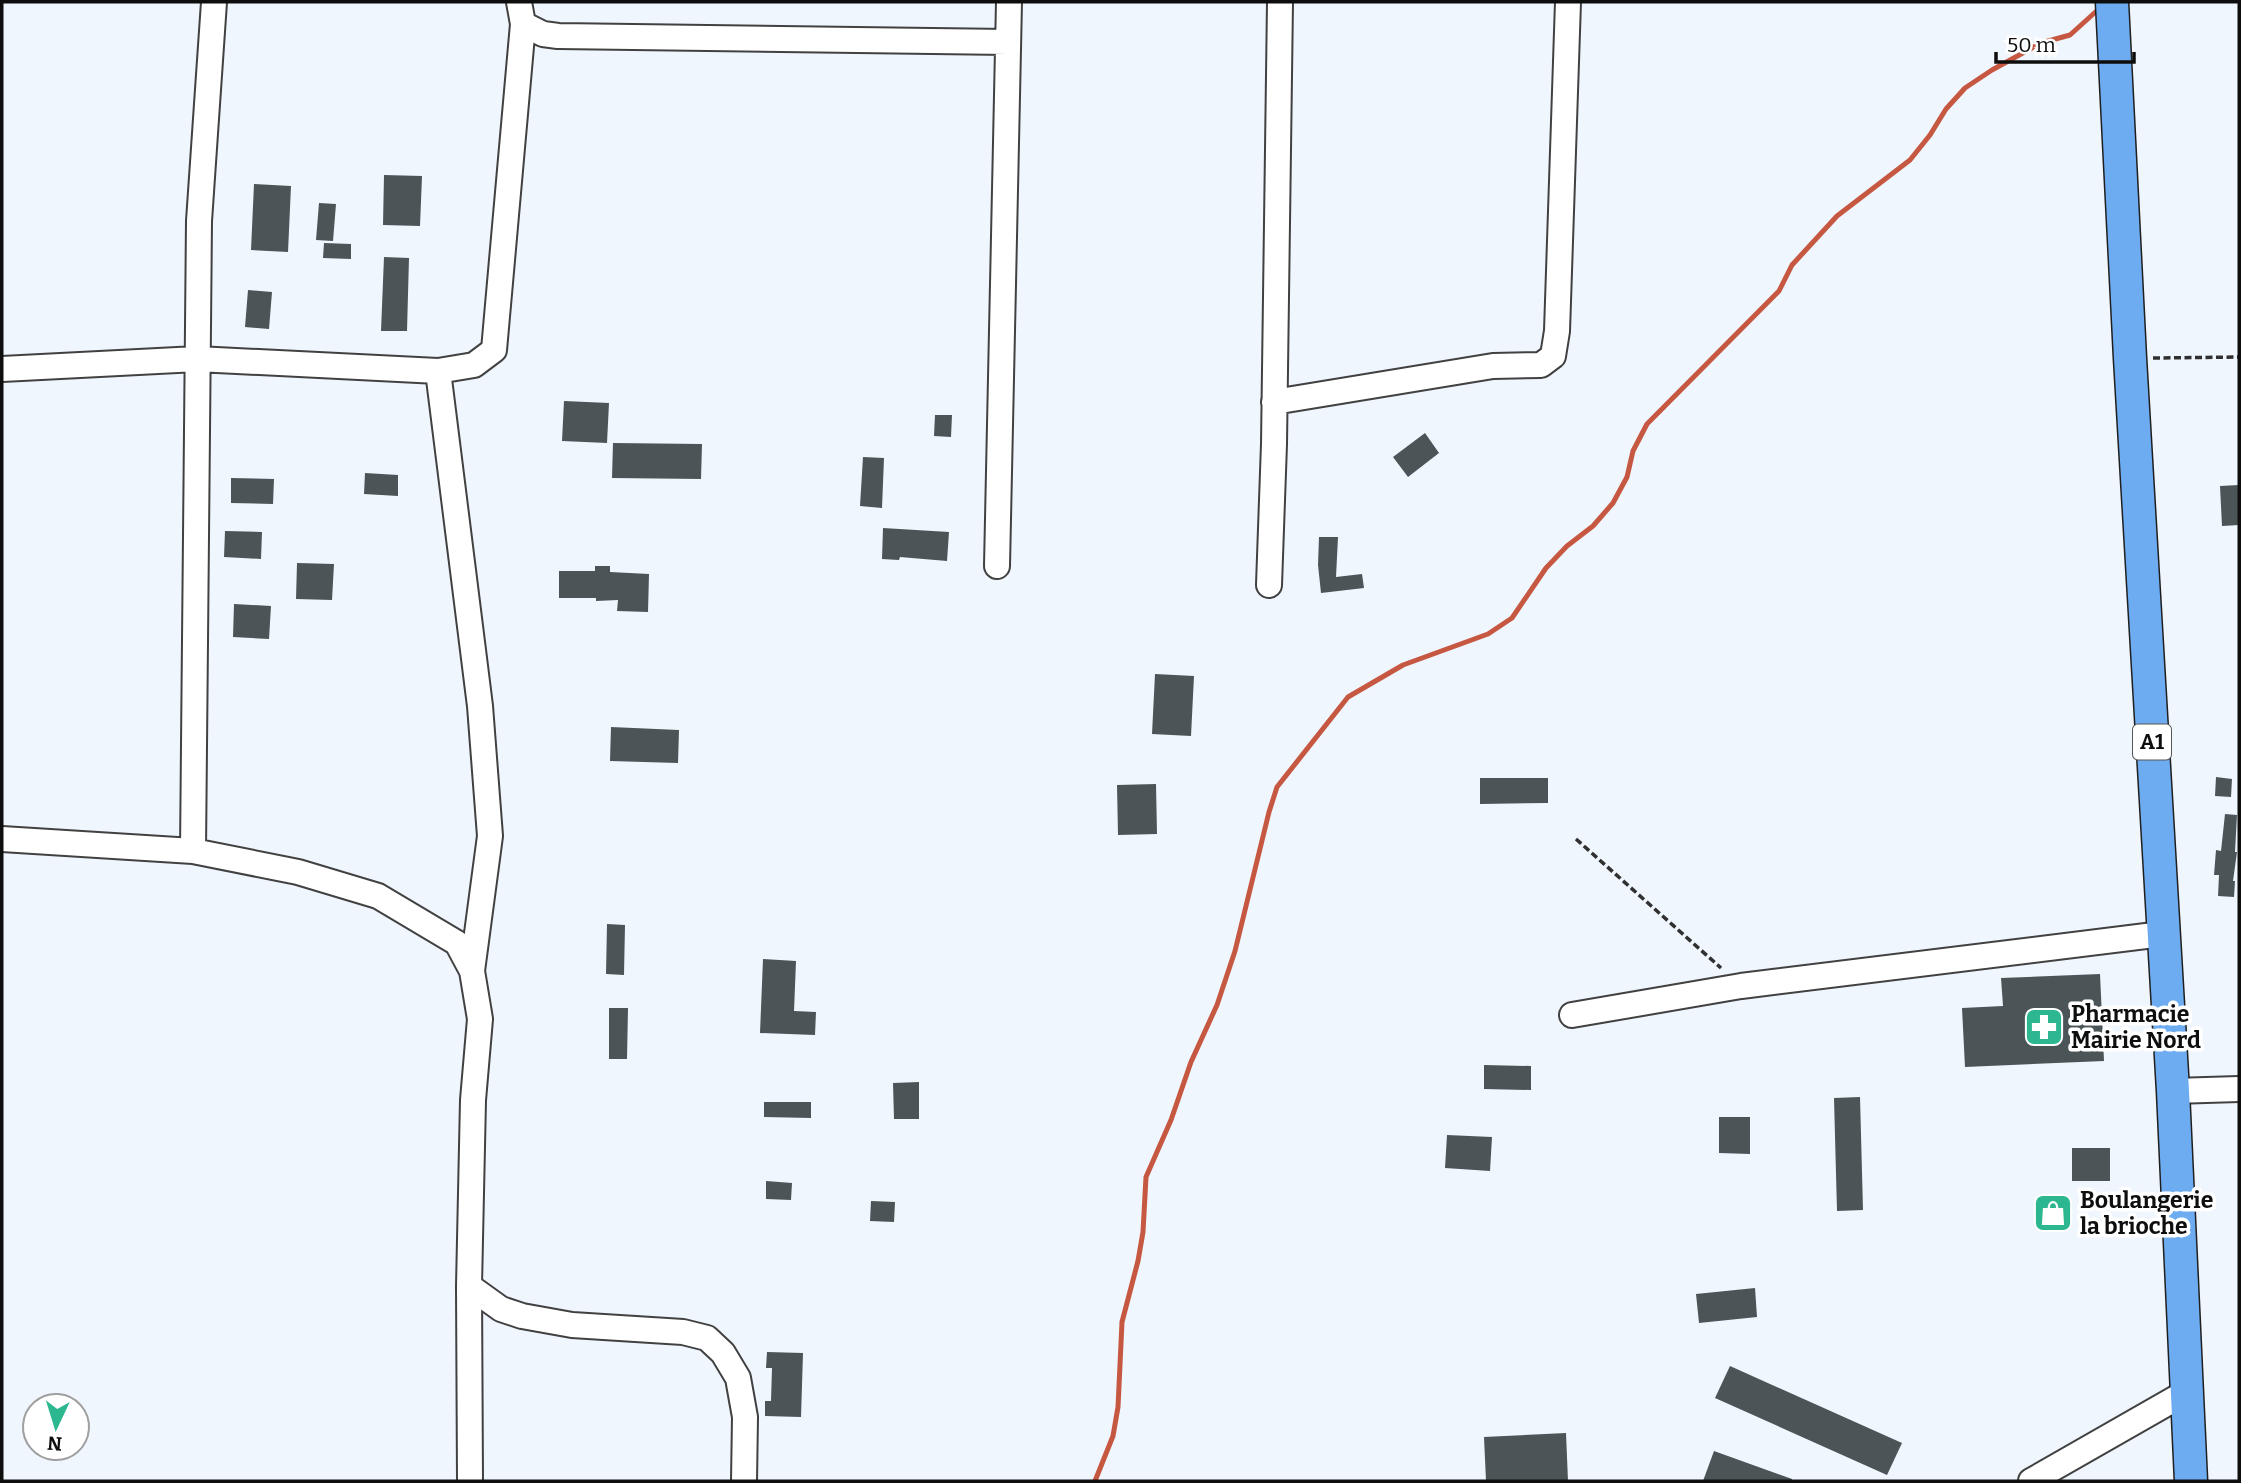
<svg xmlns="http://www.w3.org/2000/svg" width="2241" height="1483" viewBox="0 0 2241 1483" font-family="Bitter,serif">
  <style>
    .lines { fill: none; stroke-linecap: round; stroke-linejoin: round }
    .stream { stroke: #c65842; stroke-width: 5 }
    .building { fill: #4b5456 }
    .minor-casing { stroke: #414141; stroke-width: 28 }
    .major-casing { stroke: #1f1f1f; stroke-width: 35 }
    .path { stroke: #303030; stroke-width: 3.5; stroke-dasharray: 7 3.5; stroke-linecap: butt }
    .minor { stroke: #fff; stroke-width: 24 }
    .major { stroke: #6dacf1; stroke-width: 32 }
    .labels { text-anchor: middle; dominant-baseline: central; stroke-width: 7; stroke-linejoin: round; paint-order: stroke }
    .shield { fill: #fff; stroke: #565656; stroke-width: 2 }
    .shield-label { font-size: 21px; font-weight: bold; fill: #0e0e0e }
    .poi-label { font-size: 23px; font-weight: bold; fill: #0e0e0e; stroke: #fff; text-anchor: start }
  </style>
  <rect width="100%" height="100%" fill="#f0f6fe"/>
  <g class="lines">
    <path class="stream" d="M1095,1481l18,-45 5,-29 4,-85 16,-61 5,-29 3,-55 25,-57 20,-58 26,-57 18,-54 34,-139 8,-25 71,-90 55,-32 85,-31 24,-16 34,-50 21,-22 26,-20 20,-23 14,-26 6,-26 14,-27 132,-133 13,-26 45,-49 73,-56 20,-25 16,-26 19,-21 27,-18 49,-27 29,-8 31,-28"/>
  </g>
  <path class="building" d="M384,175l38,1 -2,50 -37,-1z
    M254,184l37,2 -3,66 -37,-2z
    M319,203l17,1 -3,37 -17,-1z
    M324,243l27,1v15l-28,-1z
    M384,257l25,1 -2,73h-26z
    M248,290l24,2 -3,37 -24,-2z
    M564,401l45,2 -2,40 -45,-2z
    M935,415h17l-1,22 -17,-1z
    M1425,433l14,20 -31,24 -15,-20z
    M613,443l89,1 -1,35 -89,-1z
    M863,457l21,1 -2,50 -22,-2z
    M365,473l33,2v21l-34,-2z
    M231,478l43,1 -1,25 -42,-1z
    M2239,485v40l-17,1 -2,-40z
    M883,528l66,4 -2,29 -47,-4 -1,3 -17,-1z
    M225,531l37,1 -1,27 -37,-2z
    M1319,537h19l-2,40 26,-3 2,14 -43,5 -3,-28z
    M297,563l37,1 -2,36 -36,-1z
    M595,566h15v6l39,2 -1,38 -31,-1 1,-11 -22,1v-3h-37v-27h36z
    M234,604l37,2 -2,33 -36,-2z
    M1155,674l39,2 -3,60 -39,-2z
    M611,727l68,3 -1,33 -68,-2z
    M2216,777l16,2 -1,18 -16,-1z
    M1480,778h68v25l-68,1z
    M1156,784l1,50 -39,1 -1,-50z
    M2225,814l12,1 -2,37h2l-4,29h2l-1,16 -16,-1 1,-21h-5l2,-25 5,1z
    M607,924l18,1 -1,50 -18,-1z
    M763,959l33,2 -2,50 22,1 -1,23 -55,-2z
    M2100,974l4,87 -139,6 -3,-59 41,-2 -2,-28z
    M609,1008h19l-1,51h-18z
    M1484,1065l47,1v24l-47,-1z
    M919,1082v37h-25l-1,-36z
    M1860,1097l3,113 -26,1 -3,-113z
    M764,1102h47v16l-47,-1z
    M1719,1117h31v37l-31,-1z
    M1447,1135l45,2 -2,34 -45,-3z
    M2072,1148h38v33h-38z
    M766,1181l26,2 -1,17 -25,-1z
    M871,1201l24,1 -1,20 -24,-1z
    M1755,1288l2,29 -58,6 -3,-29z
    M767,1352l36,1 -2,64 -36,-1v-15h6l1,-33h-6z
    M1730,1366l172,77 -15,32 -172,-77z
    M1566,1433l2,48h-82l-2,-44z
    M1714,1451l78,28v2h-89z"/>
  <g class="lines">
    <g class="minor-casing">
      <path id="minor" d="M519,2l4,22 20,10 15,2 450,6
        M2,369l195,-10 241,12 36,-6 20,-15 29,-326
        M438,371l42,335 10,130 -18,135
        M1274,402l219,-36 48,-1 12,-9 4,-25 11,-329
        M997,566l12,-564
        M1269,585l5,-141 6,-442
        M2,839l191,12 105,21 80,24 79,47 15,28 8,48 -7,81 -4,186 1,195
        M193,851l6,-630 15,-219
        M1572,1015l169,-29 421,-52
        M2173,1091l66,-2
        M469,1286l32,23 21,7 50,9 111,7 24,6 16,15 15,25 7,39 -1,64
        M2031,1481l154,-88"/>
    </g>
    <g class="major-casing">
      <path id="major" d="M2112,2l18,356 43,733 18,390"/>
    </g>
    <path class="path" d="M2153,358l86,-1
      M1576,839l145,129"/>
    <use href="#minor" class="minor"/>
    <use href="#major" class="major"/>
  </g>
  <defs>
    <g id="pharmacy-square" transform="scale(2.0125)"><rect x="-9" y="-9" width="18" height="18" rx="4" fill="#2db790" stroke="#fff"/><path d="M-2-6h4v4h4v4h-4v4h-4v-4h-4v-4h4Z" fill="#fff"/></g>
    <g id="shop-square" transform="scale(2.0125)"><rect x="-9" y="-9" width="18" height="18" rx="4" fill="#2db790" stroke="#fff"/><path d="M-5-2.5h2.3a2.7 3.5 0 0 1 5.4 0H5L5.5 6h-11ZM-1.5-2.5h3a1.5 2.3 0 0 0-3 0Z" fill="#fff"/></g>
  </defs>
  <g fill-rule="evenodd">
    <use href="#pharmacy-square" x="2044" y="1027"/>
    <use href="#shop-square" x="2053" y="1213"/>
  </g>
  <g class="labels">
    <rect class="shield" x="2133" y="724.5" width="38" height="35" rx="5"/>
    <g class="shield-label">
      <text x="2152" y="742">A1</text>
    </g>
    <g class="poi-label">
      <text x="2071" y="1014">Pharmacie<tspan x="2071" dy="26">Mairie Nord</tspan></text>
      <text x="2080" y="1200">Boulangerie<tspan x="2080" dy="26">la brioche</tspan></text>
    </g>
  </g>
  <rect width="2241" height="1483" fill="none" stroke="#0e0e0e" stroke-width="7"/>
  <g transform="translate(56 1427) rotate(184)"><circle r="33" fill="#ffffff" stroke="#9f9f9f" stroke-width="2"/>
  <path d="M0-5L12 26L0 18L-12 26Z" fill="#2db790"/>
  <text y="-10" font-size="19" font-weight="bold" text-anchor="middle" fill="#0e0e0e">N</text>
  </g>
  <path d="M1996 52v10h138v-10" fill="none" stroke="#0e0e0e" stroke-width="3.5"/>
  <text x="2007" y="52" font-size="21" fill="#0e0e0e" stroke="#ffffff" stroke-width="5" paint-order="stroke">50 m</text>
</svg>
